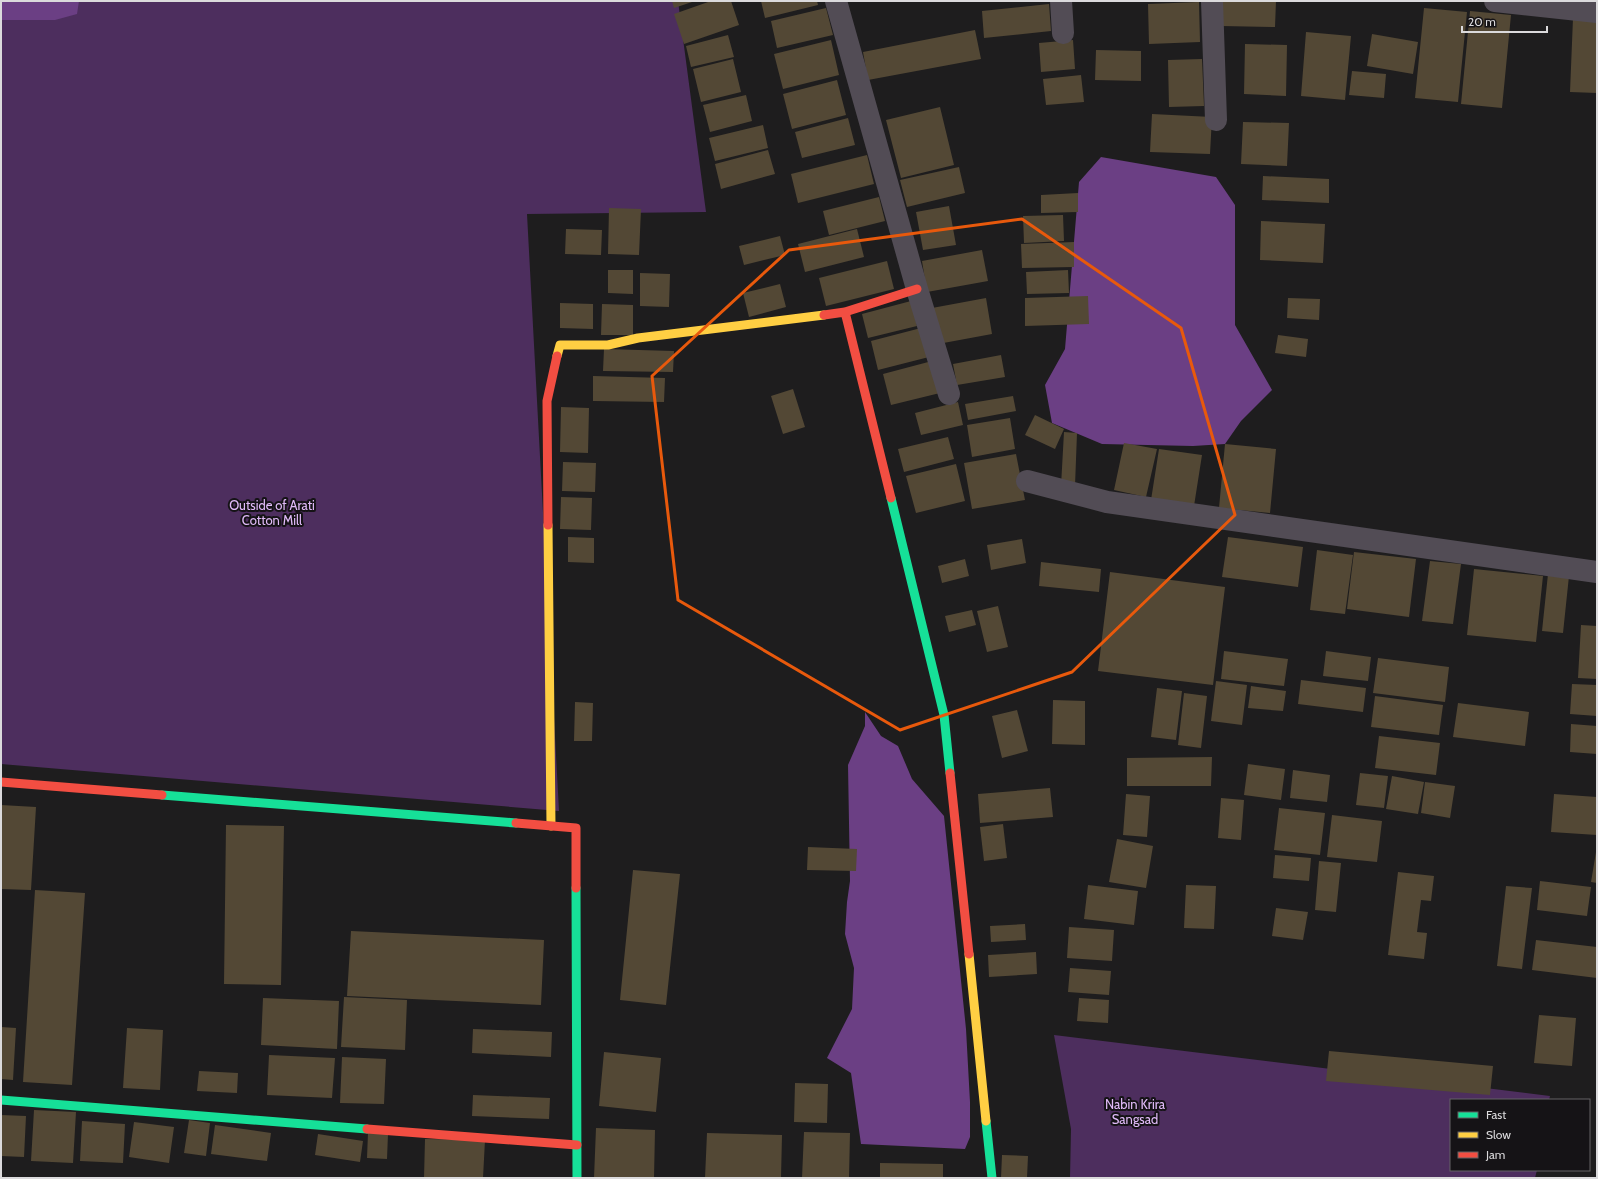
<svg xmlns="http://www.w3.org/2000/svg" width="1598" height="1179" viewBox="0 0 1598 1179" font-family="Cabin,sans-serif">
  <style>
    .green { fill: #4d2e5e }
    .water { fill: #6b3f84 }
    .building { fill: #534835 }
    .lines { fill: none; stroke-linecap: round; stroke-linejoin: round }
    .street { stroke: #524c55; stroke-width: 22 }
    .fast { stroke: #16e098; stroke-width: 9 }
    .slow { stroke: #ffcf43; stroke-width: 9 }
    .jam { stroke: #f24e42; stroke-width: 9 }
    .marked { fill: none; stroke: #e8590c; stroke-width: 3; stroke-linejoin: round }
    .labels { text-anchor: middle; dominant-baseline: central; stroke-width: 4; stroke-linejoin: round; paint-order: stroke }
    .park-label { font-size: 13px; fill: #e1bbf9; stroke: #151316 }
  </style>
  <rect width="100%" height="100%" fill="#1e1d1e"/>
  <path class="green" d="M1,1h677l28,211 -179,2 32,597 -558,-47z
    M1054,1035l496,61 -1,4h-98v70h86l-2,8h-465l1,-49z"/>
  <path class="water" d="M1,1h78l-2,13 -22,6h-54z
    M1101,157l115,20 19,28v120l37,65 -31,31 -16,23 -32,2 -91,-2 -50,-21 -7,-38 20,-36 14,-167z
    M865,712l16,24 17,10 14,33 32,37 22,213 4,73v35l-5,12 -104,-5 -10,-71 -24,-15 25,-49 2,-41 -9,-34 2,-32 3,-21 -2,-116 17,-39z"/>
  <path class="building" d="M672,1h23l-21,7z
    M711,1h20l8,24 -55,19 -10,-30z
    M761,1h56l1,4 -53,13z
    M1221,1h55l-1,26 -54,-1z
    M1199,2l1,40 -51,2 -1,-40z
    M1049,4l2,27 -67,7 -2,-27z
    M826,8l7,27 -56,13 -6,-27z
    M1424,8l43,4 -9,90 -43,-4z
    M1470,11l41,4 -9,93 -41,-4z
    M1573,18h24v75l-27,-1z
    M975,30l6,29 -113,21 -5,-28z
    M1306,32l45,4 -6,64 -44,-4z
    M1372,34l46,8 -5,32 -46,-8z
    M728,35l6,22 -43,10 -5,-21z
    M831,40l8,35 -56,14 -9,-35z
    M1073,40l2,29 -34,3 -2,-29z
    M1245,44l42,1 -1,51 -42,-2z
    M1096,50l45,1v30l-46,-1z
    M733,59l8,33 -40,10 -8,-33z
    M1202,59l2,47 -35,1 -1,-47z
    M1352,71l34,3 -2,24 -35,-3z
    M1081,75l3,27 -38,3 -3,-26z
    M837,80l9,35 -54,14 -9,-35z
    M746,95l6,26 -42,11 -7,-27z
    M940,107l14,58 -53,13 -15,-58z
    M1152,114l60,3 -2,37 -60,-2z
    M848,118l7,27 -53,13 -7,-26z
    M1243,122l46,1 -2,43 -46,-2z
    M763,125l5,23 -53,13 -6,-23z
    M768,150l7,24 -54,15 -6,-25z
    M867,155l7,29 -76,19 -7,-29z
    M959,167l6,26 -58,14 -7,-27z
    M1263,176l66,3v24l-67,-3z
    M1078,193v19l-37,1v-18z
    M879,197l6,24 -56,14 -6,-24z
    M949,206l7,39 -33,5 -7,-38z
    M609,208l32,1 -2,46 -31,-1z
    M1063,215l1,26 -40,2 -1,-27z
    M1261,221l64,3 -2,39 -63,-3z
    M566,229l36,1 -1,25 -36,-1z
    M857,229l7,28 -59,15 -7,-28z
    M780,236l5,19 -41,10 -5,-19z
    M1074,242v25l-52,1 -1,-24z
    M982,250l6,31 -61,11 -5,-31z
    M887,261l7,28 -68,17 -7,-28z
    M608,270h25v24l-25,-1z
    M1068,270l1,23 -42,1 -1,-22z
    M640,273l30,1 -1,33 -29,-1z
    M780,284l6,23 -37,10 -6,-24z
    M1088,296l1,28 -64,2v-28z
    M986,298l6,36 -54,10 -6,-36z
    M1288,298l32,1 -1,21 -32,-2z
    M911,301l6,25 -49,12 -6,-24z
    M560,303l33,1v25l-33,-1z
    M602,304l31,1v30h-32z
    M921,328l8,29 -51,13 -7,-29z
    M1278,335l30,4 -2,18 -31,-4z
    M604,349l70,2 -1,21 -70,-1z
    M1001,355l4,22 -48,8 -4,-21z
    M932,361l8,32 -49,12 -8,-31z
    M593,376l72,2 -1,24 -71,-1z
    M793,389l12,38 -22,7 -12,-38z
    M1013,396l3,15 -48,9 -3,-16z
    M958,402l5,23 -42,10 -6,-22z
    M561,407l28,1 -1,45 -28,-1z
    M1035,415l29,14 -9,20 -30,-14z
    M1010,418l5,31 -43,8 -5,-32z
    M1064,432l13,1 -2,53h-14z
    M948,437l6,22 -50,13 -6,-23z
    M1124,443l33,6 -11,48 -32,-7z
    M1225,444l51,5 -6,64 -51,-5z
    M1159,449l43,6 -8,51 -43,-6z
    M1016,454l9,46 -53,9 -8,-46z
    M563,462l33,1 -1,29 -33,-1z
    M956,464l9,37 -49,12 -10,-37z
    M561,497l31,1 -1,32 -31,-1z
    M568,537l26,1v25l-26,-1z
    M1228,537l75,10 -5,40 -76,-10z
    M1022,539l4,24 -35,7 -4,-25z
    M1317,550l36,5 -8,59 -35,-4z
    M1354,552l62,7 -7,58 -62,-8z
    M965,559l4,17 -27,7 -4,-17z
    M1430,561l31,3 -8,60 -31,-3z
    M1041,562l60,7 -2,23 -60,-6z
    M1474,569l69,7 -7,66 -69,-7z
    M1110,572l115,15 -12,98 -115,-14z
    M1548,574l21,2 -6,57 -21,-2z
    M998,606l10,41 -21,5 -10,-41z
    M972,610l4,15 -27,7 -4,-16z
    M1581,625l16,1v53l-19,-1z
    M1224,651l64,8 -4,27 -63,-7z
    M1326,651l45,6 -3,24 -45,-5z
    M1378,658l71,9 -4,35 -72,-9z
    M1301,680l65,8 -3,24 -65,-8z
    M1216,681l31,4 -5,40 -31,-4z
    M1572,684l25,1v31l-27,-2z
    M1251,686l35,5 -3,20 -35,-3z
    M1157,688l25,3 -6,49 -25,-3z
    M1184,693l23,3 -6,52 -23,-3z
    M1375,696l68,9 -4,30 -68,-8z
    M1053,700l32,1v44l-33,-1z
    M575,702l18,1 -1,38h-18z
    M1458,703l71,9 -4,34 -72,-9z
    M1017,710l11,41 -26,7 -10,-42z
    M1571,724l26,2v28l-27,-2z
    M1379,736l61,7 -4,32 -61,-7z
    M1212,757l-1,29h-84v-28z
    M1248,764l37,5 -4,31 -37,-5z
    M1293,770l37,5 -3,27 -37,-4z
    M1360,773l28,3 -4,32 -28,-3z
    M1392,776l32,6 -6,32 -32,-5z
    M1425,782l30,4 -5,32 -29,-5z
    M1050,788l3,29 -73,6 -2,-29z
    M1126,794l24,2 -3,41 -24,-2z
    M1554,794l43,3v38l-46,-3z
    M1221,798l23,2 -3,40 -23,-2z
    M1,805l35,2 -5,83 -30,-1z
    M1279,808l46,5 -5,42 -46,-5z
    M1332,815l50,6 -5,41 -50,-5z
    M1003,824l4,34 -23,3 -4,-34z
    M226,825l58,1 -3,159 -57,-1z
    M1117,839l36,7 -7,42 -37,-6z
    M808,847l49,2 -1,22 -49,-1z
    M1596,852h1v31l-6,-1z
    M1275,855l36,3 -2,23 -36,-3z
    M1319,861l22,2 -5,49 -21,-2z
    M633,870l47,4 -14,131 -46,-5z
    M1398,872l36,4 -3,25 -10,-1 -4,32 10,1 -3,26 -36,-4z
    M1540,881l51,6 -4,29 -50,-6z
    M1088,885l50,6 -4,34 -50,-6z
    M1186,885l30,1 -2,43 -30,-1z
    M1506,886l26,2 -10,81 -25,-3z
    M35,890l50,3 -13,192 -49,-3z
    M1276,908l32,4 -5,28 -31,-4z
    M1025,924l1,16 -35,2 -1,-16z
    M1069,927l45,3 -2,31 -45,-3z
    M351,931l193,9 -3,65 -194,-9z
    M1536,940l61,7v31l-65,-8z
    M1036,952l1,22 -48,3 -1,-22z
    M1070,968l41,3 -2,24 -41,-3z
    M344,997l63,3 -2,50 -64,-3z
    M263,998l76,3 -2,48 -76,-4z
    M1079,998l30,2 -1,23 -31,-2z
    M1539,1015l37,3 -4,48 -38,-3z
    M1,1027l15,1 -3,52 -12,-1z
    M127,1028l36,2 -3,60 -37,-2z
    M473,1029l79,3 -1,25 -79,-4z
    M1329,1051l164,15 -3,29 -164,-14z
    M604,1052l57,6 -5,54 -57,-6z
    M269,1055l66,3 -3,40 -65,-3z
    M342,1057l44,2 -2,45 -44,-1z
    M199,1071l39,2 -1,20 -40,-2z
    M795,1083l33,1 -1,39 -33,-1z
    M473,1095l77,3 -1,21 -77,-3z
    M34,1110l42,2 -3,51 -42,-2z
    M1,1115l25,1 -2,41 -23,-1z
    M189,1120l21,3 -4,33 -22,-3z
    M82,1121l43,3 -2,39 -43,-2z
    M134,1122l40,5 -5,36 -40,-6z
    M215,1125l56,8 -4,28 -56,-7z
    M596,1128l59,2 -1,48h-60z
    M804,1132l46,1 -1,45h-47z
    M368,1133l20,1 -1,25 -20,-1z
    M707,1133l75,2 -1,43h-76z
    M318,1134l45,7 -3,21 -45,-7z
    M425,1139l60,1 -2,38h-59z
    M1002,1155l26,1 -1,22h-26z
    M880,1163l63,1v14h-63z"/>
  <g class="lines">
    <path class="street" d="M836,1l81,288 32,105
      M1061,1l2,32
      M1212,1l4,119
      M1495,1l102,11
      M1027,481l80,21 490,70"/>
    <path class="fast" d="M891,498l53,217 6,58
      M162,795l354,28
      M576,888l1,290
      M1,1100l366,29
      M986,1121l6,57"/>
    <path class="slow" d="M557,356l3,-11h48l30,-7 186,-23
      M548,525l3,301
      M969,954l17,167"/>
    <path class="jam" d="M845,312l46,186
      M824,315l21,-3 72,-23
      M548,525l-1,-124 10,-45
      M950,773l19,181
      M1,782l161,13
      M516,823l60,5v60
      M367,1129l210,16"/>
  </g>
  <path class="marked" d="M1022,219l159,109 54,187 -163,157 -172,58 -222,-130 -26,-224 137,-126z"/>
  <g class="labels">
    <g class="park-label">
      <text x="272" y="505">Outside of Arati<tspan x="272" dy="15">Cotton Mill</tspan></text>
      <text x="1135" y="1104">Nabin Krira<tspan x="1135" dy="15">Sangsad</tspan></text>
    </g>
  </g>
  <rect width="1598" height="1179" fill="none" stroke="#dbdadc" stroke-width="4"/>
  <rect x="1450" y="1099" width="140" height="72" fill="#151316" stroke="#646365"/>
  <rect x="1458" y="1112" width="20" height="6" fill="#16e098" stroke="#646365"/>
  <text x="1486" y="1119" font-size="12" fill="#dbdadc">Fast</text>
  <rect x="1458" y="1132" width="20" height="6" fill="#ffcf43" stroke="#646365"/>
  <text x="1486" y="1139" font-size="12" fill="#dbdadc">Slow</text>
  <rect x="1458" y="1152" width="20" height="6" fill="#f24e42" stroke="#646365"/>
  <text x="1486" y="1159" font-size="12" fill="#dbdadc">Jam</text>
  <path d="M1462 26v6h85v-6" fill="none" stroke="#dbdadc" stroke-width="2"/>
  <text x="1468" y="26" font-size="12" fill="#dbdadc" stroke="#151316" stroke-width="3" paint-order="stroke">20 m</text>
</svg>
